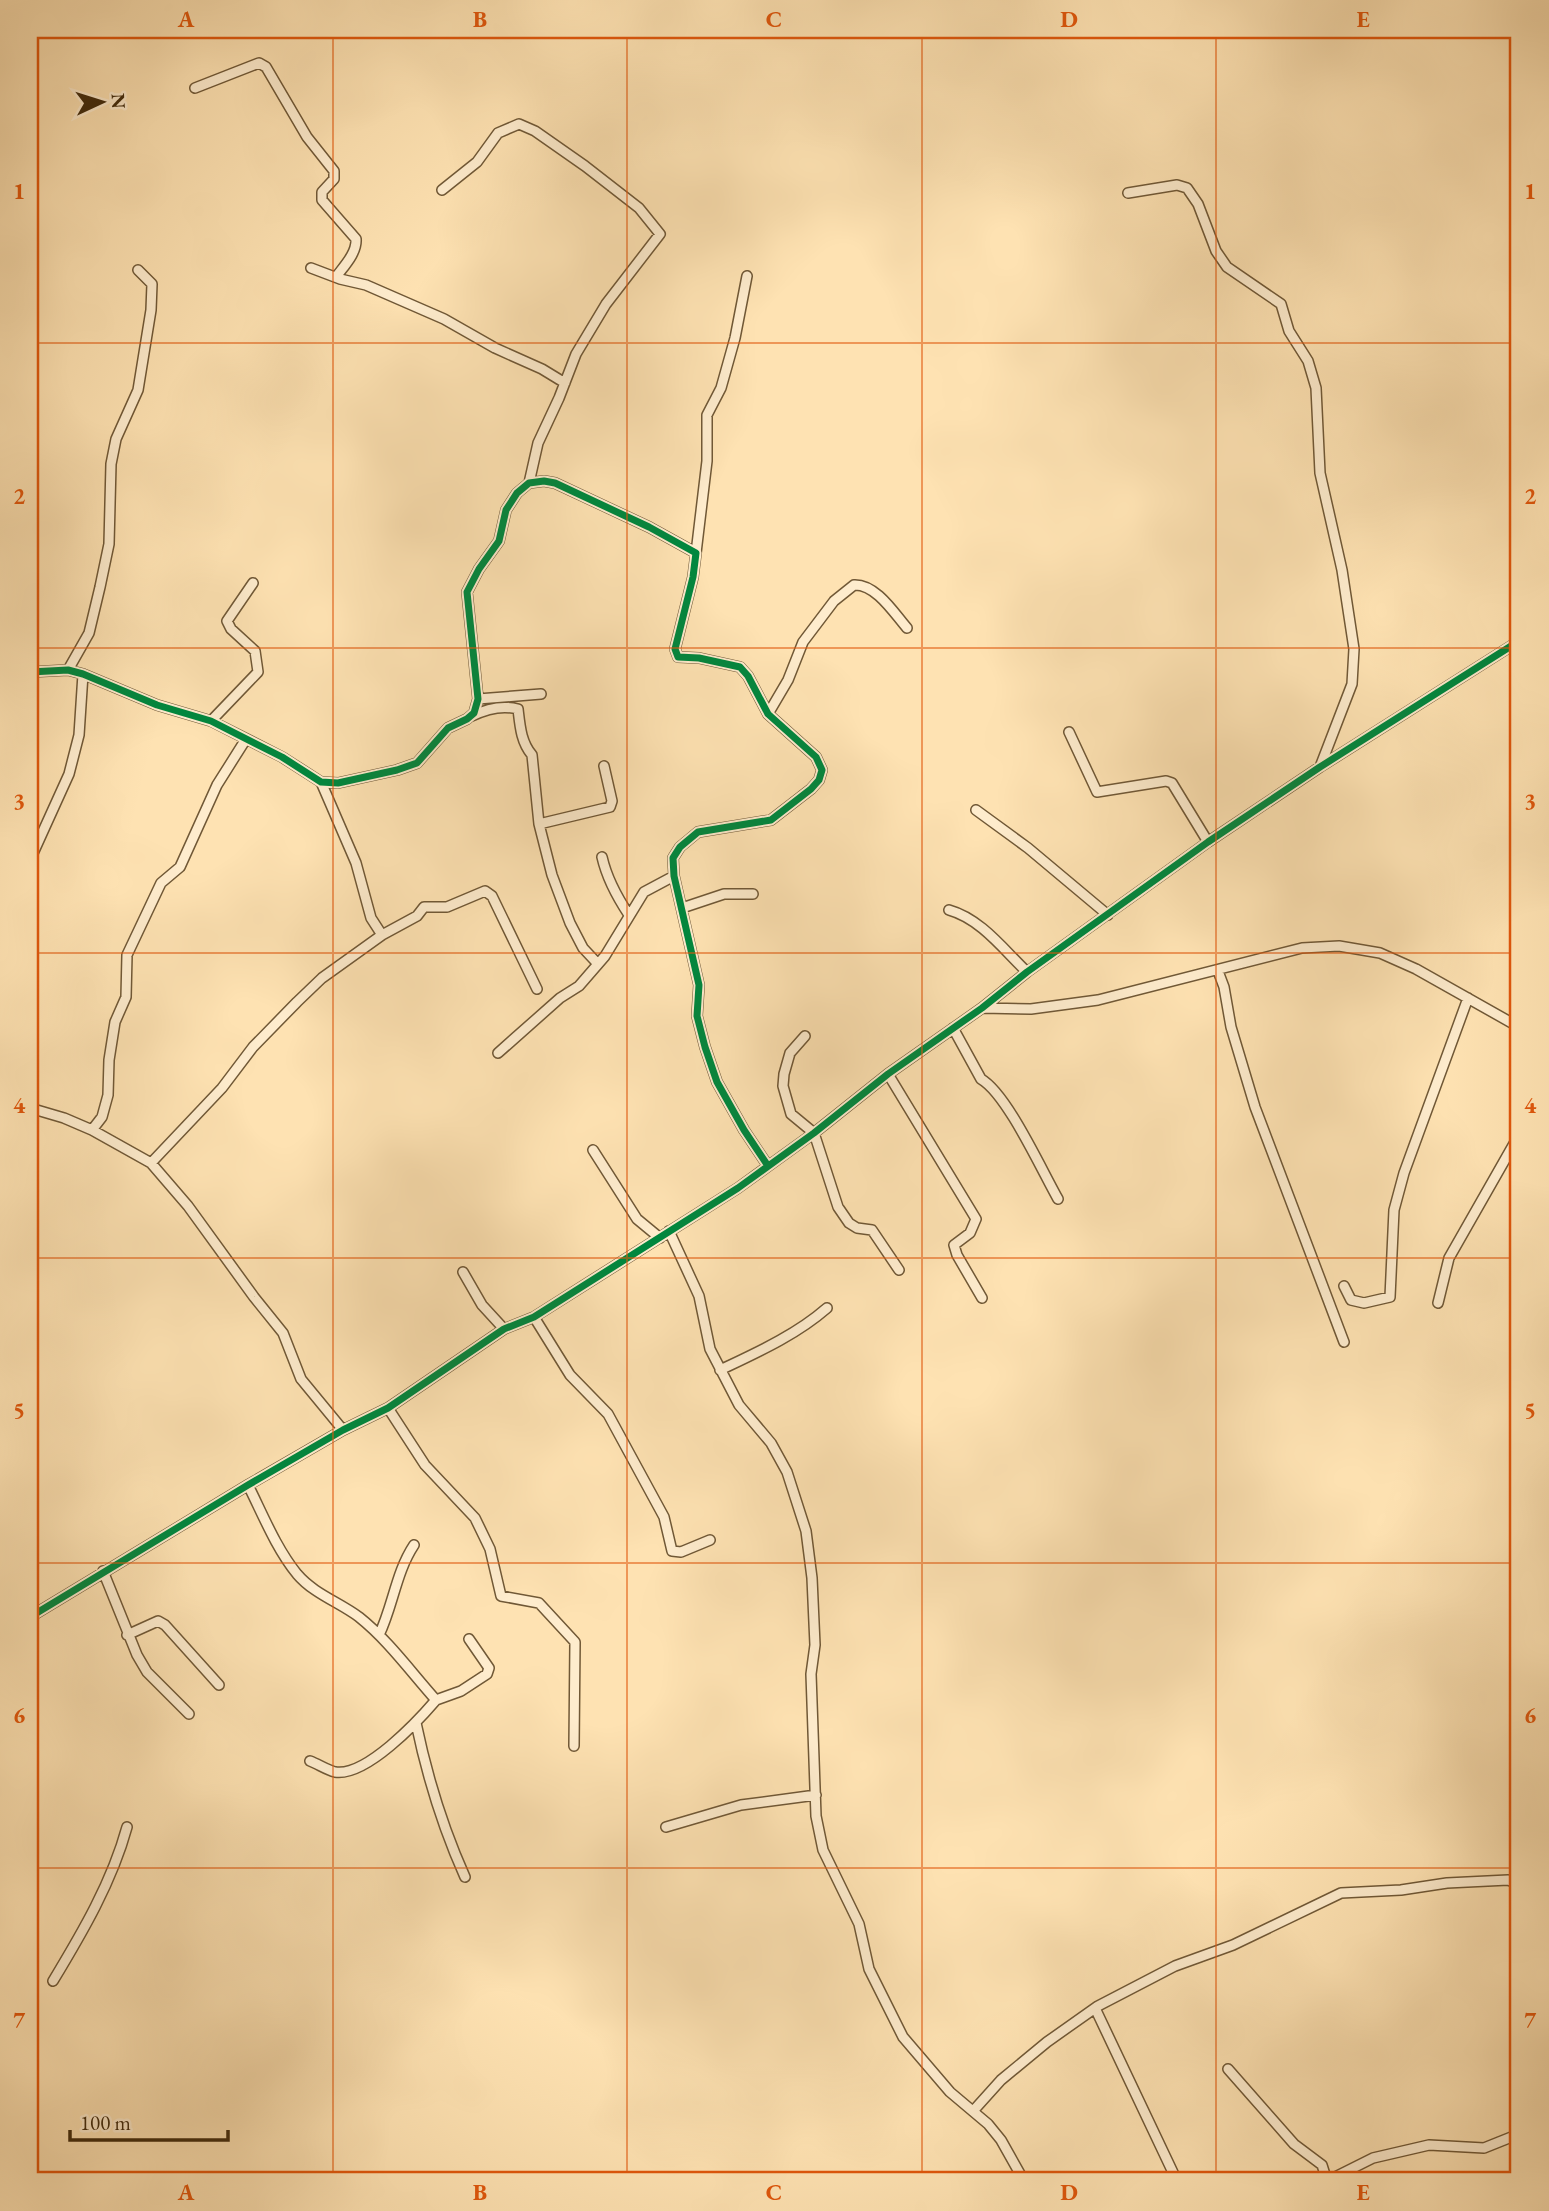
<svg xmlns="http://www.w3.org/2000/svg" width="1549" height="2211" viewBox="0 0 1549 2211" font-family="'EB Garamond',serif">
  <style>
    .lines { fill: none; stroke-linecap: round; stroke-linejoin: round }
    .street-casing { stroke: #705836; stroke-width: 12 }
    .street { stroke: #feeccd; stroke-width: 9 }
    .cycleway-casing { stroke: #feeccd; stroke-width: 11 }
    .cycleway { stroke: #00873e; stroke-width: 7 }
    .grid { fill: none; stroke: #e0570c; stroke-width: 2; stroke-opacity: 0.55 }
    .neatline { fill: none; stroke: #e0570c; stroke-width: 2.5 }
    .grid-label { font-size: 23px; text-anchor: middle; font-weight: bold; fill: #e0570c }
  </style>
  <rect width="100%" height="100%" fill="#fee2b2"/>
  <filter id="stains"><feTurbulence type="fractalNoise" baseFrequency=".00286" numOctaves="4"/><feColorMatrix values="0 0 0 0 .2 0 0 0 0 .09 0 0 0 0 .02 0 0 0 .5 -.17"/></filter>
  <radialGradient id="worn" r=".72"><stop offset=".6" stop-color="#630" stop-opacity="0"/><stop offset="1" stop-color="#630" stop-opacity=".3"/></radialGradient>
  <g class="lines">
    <g class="street-casing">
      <path id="street" d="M195,88l64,-25 7,4 41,70 27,34v8l-12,13v8l34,39c1,14 -12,27 -20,38
        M442,190l35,-28 21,-29 21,-9 16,7 50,35 54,42 21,26 -54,70 -30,50 -17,44 -21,45 -9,40
        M1128,193l49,-8 10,3 11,16 18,47 11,16 54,37 8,27 19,30 8,27 4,85 22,97 12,79 -2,35 -32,83
        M311,268l29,11 26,6 78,34 51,29 47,21 23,14
        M30,435l1,-26
        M696,553l11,-92v-46l14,-27 14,-50 12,-62
        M68,670l21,-37 11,-46 9,-43 2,-80 5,-25 22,-49 13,-80 1,-26 -14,-14
        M30,672l38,-2 15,4 74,31 54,16 71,36 39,25 17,1 59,-13 20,-7 31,-35 19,-9 7,-6 4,-14 -11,-107 12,-23 20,-28 7,-31 11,-17 12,-10 15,-2 11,2 94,44 47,26 -3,24 -18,72 3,8 21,1 41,9 8,9 20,38 48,43 6,13 -3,10 -8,9 -40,31 -73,12 -18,15 -7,11 1,18 25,109 -2,31 8,31 12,35 27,48 24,36
        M478,699l63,-5
        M768,714l20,-34 15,-38 31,-41 20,-16c22,-1 40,28 53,43
        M472,716c14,-7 30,-11 46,-7 2,17 3,33 14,46l7,69 13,51 18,48 13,25 15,16
        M211,721l47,-49 -3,-21 -24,-22 -4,-8 26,-38
        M1069,732l28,60 69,-11 6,2 36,59
        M321,782l35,81 15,55 11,17
        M976,810l52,38 80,67
        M539,824l71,-17 2,-6 -8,-35
        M602,857c5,22 15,40 27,58
        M30,860l39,-86 10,-39 4,-61
        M682,908l42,-14h29
        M949,910c32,9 54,39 78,62
        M1218,971l6,16 7,40 24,80 89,235
        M982,1008l49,1 67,-9 204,-52 37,-2 41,7 36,16 103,58
        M953,1028l28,51c26,15 60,90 77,120
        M805,1036l-15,17 -6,21 -1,12 8,28 23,19 24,74 11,16 8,5 15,2 27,40
        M498,1053l62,-55 19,-12 26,-30 39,-64 30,-16
        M888,1074l88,145 -6,14 -16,12 3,10 25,43
        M30,1108l34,10 28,12 59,33 37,43 66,91 29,36 18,46 42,51
        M92,1130l10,-13 6,-22 1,-35 6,-38 11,-25 1,-42 34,-72 19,-16 37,-82 29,-46
        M593,1150l44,69 23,19
        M151,1163l71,-75 31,-41 44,-45 25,-24 60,-43 35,-19 7,-9h23l38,-16 7,5 45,93
        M669,1231l30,65 11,53 29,56 32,38 16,29 19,59 6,47 3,67 -4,29 5,142 7,34 36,74 10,45 34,68 47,55 38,32 13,16 23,41
        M463,1272l19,33 22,24
        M1344,1286l7,14 13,3 26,-6 4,-87 10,-37 64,-175
        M1438,1303l11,-45 70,-123
        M534,1317l36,58 38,39 56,103 8,34 9,1 29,-12
        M720,1370c38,-18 76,-35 107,-62
        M388,1408l37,57 50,53 15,31 11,47 38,7 36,39 -1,104
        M248,1485c15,30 28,63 49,89 17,20 42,28 62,43 29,23 52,55 77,83l25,-9 26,-17 2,-6 -20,-29
        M103,1571l34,84 10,17 42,42
        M30,1617l218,-132 95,-55 45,-22 116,-79 30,-12 204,-129 76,-55 74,-59 94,-66 45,-36 181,-130 112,-75 199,-126
        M127,1635l31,-14 7,4 54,60
        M379,1635c14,-29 17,-63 35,-90
        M416,1723c11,53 27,105 49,154
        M310,1761c8,3 17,9 25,11 31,5 83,-51 101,-72
        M666,1827l75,-22 75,-10
        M53,1981c29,-48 59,-99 74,-154
        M1095,2008l82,173
        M1228,2069l66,75 28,21 5,16
        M974,2110l27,-30 46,-38 51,-36 77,-40 58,-21 108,-52 60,-3 46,-7 61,-3 11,4
        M1327,2181l46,-23 56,-13 55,3 35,-14"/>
    </g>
    <use href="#street" class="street"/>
    <g class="cycleway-casing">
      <path id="cycleway" d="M30,672l38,-2 15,4 74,31 54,16 71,36 39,25 17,1 59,-13 20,-7 31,-35 19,-9 7,-6 4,-14 -11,-107 12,-23 20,-28 7,-31 11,-17 12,-10 15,-2 11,2 94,44 47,26 -3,24 -18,72 3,8 21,1 41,9 8,9 20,38 48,43 6,13 -3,10 -8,9 -40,31 -73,12 -18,15 -7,11 1,18 25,109 -2,31 8,31 12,35 27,48 24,36
        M30,1617l218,-132 95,-55 45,-22 116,-79 30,-12 204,-129 76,-55 74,-59 94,-66 45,-36 181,-130 112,-75 199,-126"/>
    </g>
    <use href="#cycleway" class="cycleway"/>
  </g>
  <path class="grid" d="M333,30v2151M627,30v2151M922,30v2151M1216,30v2151M30,343h1489M30,648h1489M30,953h1489M30,1258h1489M30,1563h1489M30,1868h1489"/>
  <rect width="1549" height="2211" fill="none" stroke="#fee2b2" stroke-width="77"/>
  <g transform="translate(102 102) rotate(86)" stroke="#feeccd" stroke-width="5" paint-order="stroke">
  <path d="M0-5L12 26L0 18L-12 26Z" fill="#402a0c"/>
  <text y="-10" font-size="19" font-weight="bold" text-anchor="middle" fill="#402a0c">N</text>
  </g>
  <path d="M70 2130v10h158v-10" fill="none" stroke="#402a0c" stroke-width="3.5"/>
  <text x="80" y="2130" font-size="21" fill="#402a0c" stroke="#feeccd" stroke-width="5" paint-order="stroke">100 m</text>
  <rect x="38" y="38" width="1472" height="2134" class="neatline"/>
  <g class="grid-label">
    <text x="186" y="27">A</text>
    <text x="480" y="27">B</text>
    <text x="774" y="27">C</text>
    <text x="1069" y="27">D</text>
    <text x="1363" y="27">E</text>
    <text x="19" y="199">1</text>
    <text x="1530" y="199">1</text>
    <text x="19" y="504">2</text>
    <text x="1530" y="504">2</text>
    <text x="19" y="809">3</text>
    <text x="1530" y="809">3</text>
    <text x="19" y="1113">4</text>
    <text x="1530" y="1113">4</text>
    <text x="19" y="1418">5</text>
    <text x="1530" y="1418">5</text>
    <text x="19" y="1723">6</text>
    <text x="1530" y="1723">6</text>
    <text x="19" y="2028">7</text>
    <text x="1530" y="2028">7</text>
    <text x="186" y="2200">A</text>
    <text x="480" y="2200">B</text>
    <text x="774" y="2200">C</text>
    <text x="1069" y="2200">D</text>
    <text x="1363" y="2200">E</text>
  </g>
  <rect width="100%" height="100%" filter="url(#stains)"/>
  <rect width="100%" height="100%" fill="url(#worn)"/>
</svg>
